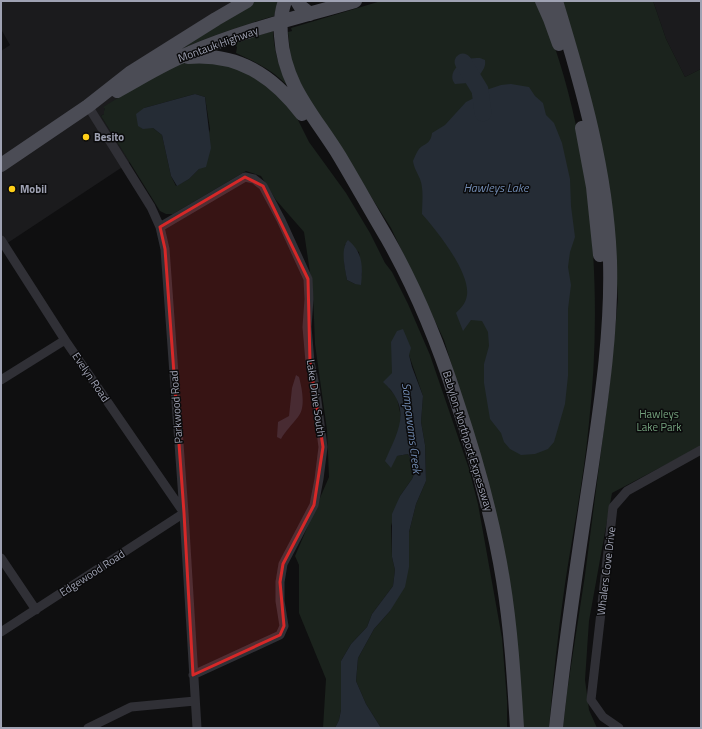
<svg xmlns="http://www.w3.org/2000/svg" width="702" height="729" viewBox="0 0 702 729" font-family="'Titillium Web',sans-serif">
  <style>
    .built { fill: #1b1b1d }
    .green { fill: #1b231d; fill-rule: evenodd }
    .water { fill: #252c35 }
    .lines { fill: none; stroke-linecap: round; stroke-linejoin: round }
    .river { stroke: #252c35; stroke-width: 17 }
    .street { stroke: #303036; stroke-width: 9 }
    .primary { stroke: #4b4c55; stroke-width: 14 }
    .marked { fill: #d62828; fill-opacity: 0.2; stroke: #d62828; stroke-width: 3; stroke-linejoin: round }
    .poi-dot { fill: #ffcf18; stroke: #0a0a0b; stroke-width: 1.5 }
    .labels { text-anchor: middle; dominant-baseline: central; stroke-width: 3; stroke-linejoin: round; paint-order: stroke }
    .street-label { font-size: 11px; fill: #9fa2b3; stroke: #0a0a0b }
    .poi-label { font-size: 11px; font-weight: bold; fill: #9fa2b3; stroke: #0a0a0b; text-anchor: start }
    .park-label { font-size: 11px; fill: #73a07c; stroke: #0a0a0b }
    .water-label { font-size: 12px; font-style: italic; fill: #718bb2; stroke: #0a0a0b }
  </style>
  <rect width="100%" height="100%" fill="#0f0f10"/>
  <path class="built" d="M1,1h292l-120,63 -69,43 1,2 -1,5 -3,2 29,46 -124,82 -5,-8v-185l9,-6 -9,-16z
    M653,1h48v68l-16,8 -19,-38z"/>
  <path class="green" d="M253,1h25l-4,15c-37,11 -72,23 -106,39z
    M381,1h156c55,126 67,286 52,422 -5,54 -16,108 -24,161 -7,48 -12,96 -16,144h-28l-2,-53 -57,-277 -18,-58 -53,-112 -95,-149 -5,-19 -3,-28 4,-1 -1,-3z
    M561,1h92l13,38 19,38 16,-8v377l-89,47 -23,128 -4,59 4,30 8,18h-34l4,-36 18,-117 25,-193 8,-83 -5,-74z
    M273,31c1,21 6,36 15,55 -17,-17 -31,-23 -52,-33l1,-6 -3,-4z
    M194,61l35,2 23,10 41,37 16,32 37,51 24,40 15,30 7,9 16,32 22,51 39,114 9,35 24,134 5,62v28h-126l-15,-24 -10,-23 2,-23 16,-29 16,-18 18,-65 1,-14 7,-28 10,-23 -1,-36 -4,-23 2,-26 -14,-41 -17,4v14l-3,15 8,10 4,19 -4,39 11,-2 4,8 5,6 -5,11 -12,17 -9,30 1,31 3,13 -2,16 -21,28 -5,13 -16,17 -10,17v49l-2,10 -4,8h-12l3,-49 -27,-66v-48l-4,-9 34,-79 -2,-47 -12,-86 -2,-51 -9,-61 -28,-32 -15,-24 -15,-5 -73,43h-7l-6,-3 -59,-95 3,-2v-3l1,-2 -2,-2 70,-43zM195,94l10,3 5,32 -11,40 -10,10 -13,7 -5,-10 -9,-41 -9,-7 -9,-20zM345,244l14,8 3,23 -7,9 -8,-4 -3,-18z"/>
  <path class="water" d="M480,58l5,2c1,7 -2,10 -6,16l2,9 -6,4 -7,-6 -13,1c-8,-9 3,-21 12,-25 4,-1 9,-1 13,-1z
    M511,84l18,3 6,9 8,7 3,12 8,8 8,20 8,36 1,27 4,31 -5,15 -2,15 3,18 -3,24v67l-3,28 -11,38 -6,7 -13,5 -14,1 -11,-6 -6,-7 -3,-9 -11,-14 -6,-36v-19l5,-18 -1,-14 -6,-11 -11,-1 -8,11 -7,-18c5,-5 10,-10 11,-18 3,-23 -30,-64 -45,-81 0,-11 2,-25 -2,-35 -3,-7 -6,-11 -7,-18 2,-4 4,-11 8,-14 6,-4 10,-5 11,-14l13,-8 21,-23 12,-6 -1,-3 7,-5 2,2 15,-5z
    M195,94l10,3 6,51 -5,19 -7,2 -10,10 -12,7 -6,-10 -9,-41 -9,-7 -10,1 -5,-3 -2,-12 8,-6z
    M348,240c15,12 15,27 13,45l-6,-1 -8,-4c-2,-11 -7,-31 1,-40z
    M403,329l8,19 -2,7 3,12 11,29 -2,26 4,23 1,36 -10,23 -7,28v35l-4,20 -15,24 -16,18 -16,29 -2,23 10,23 15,24h-46l4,-8 2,-10v-49l10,-17 16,-17 5,-13 21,-28 2,-16 -3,-13v-43l8,-18 12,-17 5,-11 -5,-6 -4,-8 -11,2 -6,12 -6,-7c13,-30 28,-52 -2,-79l9,-9 -1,-31 6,-11z
    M296,375l3,2c3,11 7,31 -1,40 -6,8 -12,13 -17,22l-4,-2 1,-15 11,-6 3,-28z"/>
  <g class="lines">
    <path class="river" d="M463,62l17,28 3,23"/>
    <path class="street" d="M88,106l63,101 9,20 5,22 19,264 13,215
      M160,227l85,-50 9,2 9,7 18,34 27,59 1,20 -2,28 3,35 5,24 8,61 -4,32 -5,26 -31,59 -3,18v19l4,25 -4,9 -87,40
      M1,240l64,100 119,173 -183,119
      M1,380l64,-40
      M1,558l35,52
      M88,728l43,-21 64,-6
      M619,728l-16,-11 -12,-17 22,-193 14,-16 74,-41"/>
    <path class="primary" d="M285,1c-4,11 -5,23 -4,35 3,50 34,80 59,121 16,27 31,54 47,81 29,51 51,105 69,161 20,59 37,119 47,181 8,49 11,99 14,148
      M297,1l3,5 10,8
      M542,1l8,18 9,25
      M556,1c26,85 51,171 54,260 2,70 -9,141 -19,210 -13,86 -26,171 -35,257
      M188,57c50,-4 84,18 114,57
      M117,91c24,-13 47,-28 73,-38 53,-23 110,-36 165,-52
      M582,128l11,59 7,68
      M1,165l87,-59 42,-33 86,-54 31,-18"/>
  </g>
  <path class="marked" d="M245,177l18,9 45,93 2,83 13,85 -9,58 -31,59 -3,18 4,44 -4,9 -87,40 -9,-162 -19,-264 -5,-22z"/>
  <g class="poi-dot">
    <circle cx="86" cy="137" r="4"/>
    <circle cx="12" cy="189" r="4"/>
  </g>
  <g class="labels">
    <g class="street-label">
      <text transform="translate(218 44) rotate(-20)">Montauk Highway</text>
      <text transform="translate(91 377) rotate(56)">Evelyn Road</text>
      <text transform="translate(316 398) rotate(82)">Lake Drive South</text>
      <text transform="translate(176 407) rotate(-94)">Parkwood Road</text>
      <text transform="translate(468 441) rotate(73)">Babylon-Northport Expressway</text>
      <text transform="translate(606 571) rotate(-83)">Whalers Cove Drive</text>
      <text transform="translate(92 573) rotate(-33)">Edgewood Road</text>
    </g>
    <g class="poi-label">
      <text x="94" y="137">Besito</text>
      <text x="20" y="189">Mobil</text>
    </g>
    <g class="park-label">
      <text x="659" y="414">Hawleys<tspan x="659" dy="13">Lake Park</tspan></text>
    </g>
    <g class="water-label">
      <text x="496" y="187">Hawleys Lake</text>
      <text transform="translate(412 428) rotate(83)">Sampawams Creek</text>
    </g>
  </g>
  <rect width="702" height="729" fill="none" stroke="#9fa2b3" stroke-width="4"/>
</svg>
